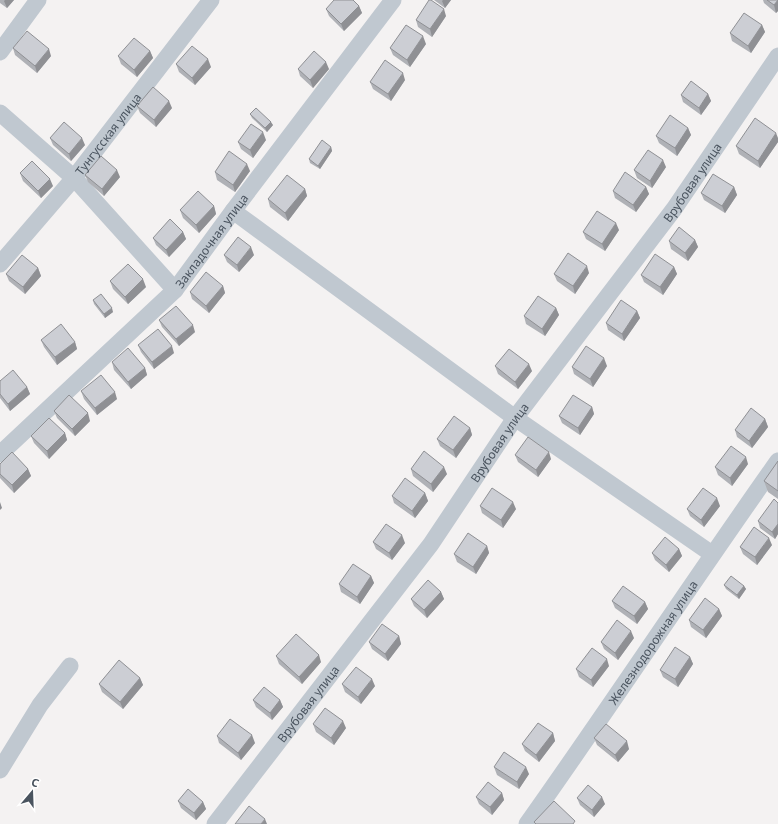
<svg xmlns="http://www.w3.org/2000/svg" width="778" height="824" viewBox="0 0 778 824" font-family="'Noto Sans',sans-serif">
  <style>
    .lines { fill: none; stroke-linecap: round; stroke-linejoin: round }
    .minor { stroke: #c0c8d0; stroke-width: 17 }
    .wall { fill: #afb1b6 }
    .shaded-wall { fill: #8f9094 }
    .building { fill: #ccced4; stroke: #8f9094 }
    .labels { text-anchor: middle; dominant-baseline: central; stroke-width: 4; stroke-linejoin: round; paint-order: stroke }
    .street-label { font-size: 12px; fill: #4a545f; stroke: #fff }
  </style>
  <rect width="100%" height="100%" fill="#f4f2f2"/>
  <g class="lines">
    <g class="minor">
      <path d="M0,52l38,-52"/>
      <path d="M0,113l74,65 101,112"/>
      <path d="M233,211l282,207 197,136"/>
      <path id="s1" d="M0,264l74,-86 137,-178"/>
      <path id="s2" d="M0,454l175,-164 58,-79 160,-211"/>
      <path d="M0,770l40,-65 30,-39"/>
      <path id="s3" d="M215,824l216,-280 84,-126 159,-209 104,-153"/>
      <path id="s4" d="M527,824c85,-120 166,-243 251,-363"/>
    </g>
  </g>
  <path class="wall" d="M0,0h14l-7,8 -7,-5z
    M434,0h17l-6,8z
    M763,0h15v11l-2,2 -12,-10z
    M359,6l3,7 -18,18 -15,-15 -3,-7z
    M446,16l-14,21 -14,-10 -2,-7z
    M762,25l3,7 -14,21 -19,-12 -2,-8z
    M426,44l-16,23 -17,-12 -3,-7z
    M13,48l38,8 -14,17 -22,-18z
    M150,51l3,7 -16,19 -16,-13 -3,-8z
    M176,64l35,3 -16,18 -16,-13z
    M298,69h31l-16,19 -13,-12z
    M405,80l-14,21 -18,-12 -3,-7z
    M708,94l3,7 -10,14 -18,-13 -2,-7z
    M137,106l35,2 -16,19 -16,-14z
    M250,114l23,11 -6,7 -15,-14z
    M688,128l3,7 -14,21 -18,-13 -3,-7z
    M50,138l35,7 -14,16 -18,-16z
    M778,138v4l-18,26 -21,-14 -3,-8z
    M266,140l-13,18 -12,-9 -3,-7z
    M331,147l1,4 -12,18 -10,-6 -1,-4z
    M666,167l-14,21 -15,-10 -3,-8z
    M250,171l-15,21 -18,-12 -2,-8z
    M20,173l33,13 -12,12 -18,-17z
    M85,175l35,2 -16,19 -16,-14z
    M646,187l3,7 -13,18 -21,-14 -2,-7z
    M734,187l3,8 -12,18 -21,-13 -3,-7z
    M305,189l2,7 -19,25 -18,-14 -2,-8z
    M214,206l2,8 -17,19 -16,-15 -3,-8z
    M619,230l-14,21 -19,-12 -3,-7z
    M183,232l3,7 -17,18 -13,-12 -3,-7z
    M695,240l3,7 -10,14 -17,-12 -2,-8z
    M224,255h30l-15,17 -12,-10z
    M674,267l3,7 -14,21 -19,-13 -3,-7z
    M38,268l3,8 -16,18 -16,-13 -3,-7z
    M589,273l-14,21 -18,-13 -3,-7z
    M110,281l36,6 -18,17 -15,-15z
    M223,286l2,7 -16,20 -17,-14 -2,-7z
    M93,300l20,12 -8,6 -11,-14z
    M556,308l3,7 -14,21 -19,-12 -2,-8z
    M637,311l3,7 -16,23 -16,-11 -2,-7z
    M159,320l36,12 -16,14 -17,-19z
    M41,340l34,2 2,7 -20,16 -13,-18z
    M138,345l36,8 -20,16 -13,-17z
    M112,362l33,6 2,7 -16,14 -17,-19z
    M495,366l37,5 -14,18 -20,-15z
    M607,366l-14,21 -19,-13 -2,-7z
    M0,381l27,6 3,7 -20,17 -10,-13z
    M81,391l36,8 -20,16 -13,-16z
    M592,407l2,7 -14,21 -18,-12 -3,-7z
    M54,411l36,10 -15,15 -18,-18z
    M765,419l3,8 -16,21 -15,-11 -2,-7z
    M470,428l2,7 -16,23 -16,-12 -3,-7z
    M65,433l2,7 -18,19 -15,-16 -3,-7z
    M515,455l36,4 -13,18 -20,-15z
    M778,461v38l-10,-7 -4,-11z
    M0,464l28,5 3,7 -17,17 -14,-15z
    M748,464l-16,22 -14,-11 -3,-8z
    M411,469l36,5 -14,18 -20,-16z
    M425,493l3,8 -13,17 -21,-15 -2,-7z
    M778,503v31l-3,5 -15,-11 -2,-7z
    M480,506l36,3 -13,19 -21,-15z
    M720,506l-16,21 -14,-11 -3,-7z
    M373,542l32,1 -13,17 -16,-11z
    M772,545l-15,20 -14,-11 -3,-7z
    M487,546l2,7 -13,21 -19,-12 -3,-8z
    M679,549l3,7 -13,16 -14,-12 -3,-7z
    M371,576l3,7 -14,21 -19,-12 -2,-8z
    M724,585l20,1 2,3 -7,10 -13,-10z
    M441,592l3,7 -17,19 -13,-12 -3,-7z
    M612,601l33,1 3,7 -11,15 -22,-16z
    M719,609l3,7 -16,22 -15,-11 -2,-7z
    M399,636l2,8 -13,17 -16,-12 -3,-7z
    M634,638l-16,22 -14,-11 -3,-7z
    M276,656l45,6 -19,22 -23,-20z
    M690,657l3,7 -15,23 -15,-10 -3,-7z
    M609,666l-16,21 -14,-10 -3,-8z
    M140,678l3,7 -20,24 -21,-17 -3,-8z
    M342,684l33,2 -14,18 -16,-12z
    M253,700h27l3,7 -11,13 -16,-13z
    M313,724l33,4 -12,17 -18,-13z
    M553,733l2,8 -16,21 -14,-11 -3,-7z
    M217,736l38,7 -14,17 -22,-17z
    M594,738l35,11 -11,13 -21,-17z
    M494,767l35,7 -10,15 -22,-14z
    M502,793l2,7 -12,15 -13,-11 -3,-7z
    M577,798l28,6 -11,13 -14,-12z
    M178,801l25,1 3,7 -10,11 -15,-12z"/>
  <path class="shaded-wall" d="M5,0h9l-7,8 -3,-7z
    M443,0h8l-6,8 -3,-7z
    M778,0v11l-2,2 -2,-8z
    M359,6l3,7 -18,18 -3,-7z
    M444,9l2,7 -14,21 -2,-8z
    M762,25l3,7 -14,21 -3,-7z
    M423,36l3,8 -16,23 -3,-7z
    M49,49l2,7 -14,17 -2,-7z
    M150,51l3,7 -16,19 -3,-7z
    M208,59l3,8 -16,18 -3,-7z
    M326,62l3,7 -16,19 -3,-8z
    M403,73l2,7 -14,21 -3,-7z
    M708,94l3,7 -10,14 -2,-7z
    M169,101l3,7 -16,19 -2,-7z
    M271,122l2,3 -6,7 -2,-4z
    M688,128l3,7 -14,21 -2,-8z
    M263,132l3,8 -13,18 -3,-8z
    M776,133l2,5v4l-18,26 -2,-7z
    M82,138l3,7 -14,16 -2,-7z
    M331,147l1,4 -12,18 -2,-3z
    M663,160l3,7 -14,21 -2,-7z
    M247,164l3,7 -15,21 -2,-7z
    M117,170l3,7 -16,19 -2,-7z
    M50,179l3,7 -12,12 -3,-7z
    M646,187l3,7 -13,18 -3,-7z
    M734,187l3,8 -12,18 -3,-7z
    M305,189l2,7 -19,25 -3,-8z
    M214,206l2,8 -17,19 -3,-8z
    M616,223l3,7 -14,21 -3,-7z
    M183,232l3,7 -17,18 -3,-7z
    M695,240l3,7 -10,14 -3,-8z
    M251,247l3,8 -15,17 -2,-7z
    M587,266l2,7 -14,21 -2,-8z
    M674,267l3,7 -14,21 -3,-8z
    M38,268l3,8 -16,18 -2,-7z
    M143,279l3,8 -18,17 -3,-7z
    M223,286l2,7 -16,20 -3,-7z
    M112,308l1,4 -8,6 -1,-4z
    M556,308l3,7 -14,21 -3,-7z
    M637,311l3,7 -16,23 -2,-7z
    M193,325l2,7 -16,14 -3,-7z
    M75,342l2,7 -20,16 -2,-8z
    M172,346l2,7 -20,16 -2,-7z
    M604,358l3,8 -14,21 -3,-8z
    M529,364l3,7 -14,18 -3,-7z
    M145,368l2,7 -16,14 -3,-7z
    M27,387l3,7 -20,17 -2,-7z
    M115,392l2,7 -20,16 -2,-7z
    M592,407l2,7 -14,21 -2,-7z
    M88,413l2,8 -15,15 -3,-7z
    M765,419l3,8 -16,21 -3,-7z
    M470,428l2,7 -16,23 -3,-8z
    M65,433l2,7 -18,19 -2,-8z
    M549,452l2,7 -13,18 -2,-7z
    M746,457l2,7 -16,22 -2,-8z
    M444,467l3,7 -14,18 -2,-8z
    M28,469l3,7 -17,17 -2,-8z
    M425,493l3,8 -13,17 -3,-7z
    M717,498l3,8 -16,21 -3,-7z
    M0,502l2,6 -2,2z
    M513,502l3,7 -13,19 -2,-8z
    M778,524v10l-3,5 -3,-7z
    M402,535l3,8 -13,17 -3,-7z
    M769,538l3,7 -15,20 -2,-8z
    M487,546l2,7 -13,21 -3,-7z
    M679,549l3,7 -13,16 -3,-7z
    M371,576l3,7 -14,21 -3,-7z
    M744,586l2,3 -7,10 -2,-4z
    M441,592l3,7 -17,19 -3,-8z
    M645,602l3,7 -11,15 -3,-8z
    M719,609l3,7 -16,22 -3,-8z
    M631,631l3,7 -16,22 -3,-7z
    M399,636l2,8 -13,17 -3,-7z
    M319,655l2,7 -19,22 -3,-7z
    M690,657l3,7 -15,23 -3,-8z
    M607,659l2,7 -16,21 -2,-7z
    M140,678l3,7 -20,24 -3,-7z
    M372,679l3,7 -14,18 -3,-7z
    M280,700l3,7 -11,13 -2,-7z
    M343,721l3,7 -12,17 -3,-7z
    M553,733l2,8 -16,21 -3,-7z
    M252,735l3,8 -14,17 -3,-7z
    M627,741l2,8 -11,13 -3,-7z
    M526,767l3,7 -10,15 -2,-7z
    M502,793l2,7 -12,15 -2,-8z
    M602,797l3,7 -11,13 -2,-7z
    M203,802l3,7 -10,11 -2,-7z
    M265,819l2,5h-6z"/>
  <path class="building" d="M334,0h19l6,6 -18,18 -15,-15z
    M429,0h2l13,9 -14,20 -14,-9z
    M767,0h11l-4,5z
    M744,13l18,12 -14,21 -18,-13z
    M406,25l17,11 -16,24 -17,-12z
    M27,31l22,18 -14,17 -22,-18z
    M134,38l16,13 -16,19 -16,-14z
    M192,46l16,13 -16,19 -16,-14z
    M314,51l12,11 -16,18 -12,-11z
    M385,60l18,13 -15,21 -18,-12z
    M691,81l17,13 -9,14 -18,-13z
    M153,87l16,14 -15,19 -17,-14z
    M256,108l15,14 -6,6 -15,-14z
    M670,115l18,13 -13,20 -19,-12z
    M755,118l21,15 -18,28 -22,-15z
    M64,122l18,16 -13,16 -19,-16z
    M251,124l12,8 -13,18 -12,-8z
    M322,140l9,7 -13,19 -9,-7z
    M648,150l15,10 -13,21 -16,-11z
    M229,151l18,13 -14,21 -18,-13z
    M101,156l16,14 -15,19 -17,-14z
    M32,161l18,18 -12,12 -18,-18z
    M625,172l21,15 -13,18 -20,-14z
    M713,174l21,13 -12,19 -21,-13z
    M287,175l18,14 -20,24 -17,-14z
    M198,191l16,15 -18,19 -16,-15z
    M597,211l19,12 -14,21 -19,-12z
    M170,219l13,13 -17,18 -13,-12z
    M679,227l16,13 -10,13 -16,-12z
    M238,237l13,10 -14,18 -13,-10z
    M568,253l19,13 -14,20 -19,-12z
    M655,254l19,13 -14,20 -19,-12z
    M22,255l16,13 -15,19 -17,-13z
    M128,264l15,15 -18,18 -15,-16z
    M206,272l17,14 -17,20 -16,-14z
    M101,294l11,14 -8,6 -11,-14z
    M538,296l18,12 -14,21 -18,-13z
    M621,300l16,11 -15,23 -16,-11z
    M176,306l17,19 -17,14 -17,-19z
    M61,324l14,18 -20,15 -14,-17z
    M158,329l14,17 -20,16 -14,-17z
    M586,346l18,12 -14,21 -18,-12z
    M128,348l17,20 -17,14 -16,-20z
    M509,349l20,15 -14,18 -20,-16z
    M13,370l14,17 -19,17 -8,-10v-13z
    M101,375l14,17 -20,16 -14,-17z
    M69,395l19,18 -16,16 -18,-18z
    M573,395l19,12 -14,21 -19,-12z
    M751,408l14,11 -16,22 -14,-11z
    M454,416l16,12 -17,22 -16,-11z
    M49,418l16,15 -18,18 -16,-15z
    M528,437l21,15 -13,18 -21,-15z
    M731,446l15,11 -16,21 -15,-11z
    M424,451l20,16 -13,17 -20,-15z
    M12,452l16,17 -16,16 -12,-11v-10z
    M778,461v30l-14,-10z
    M405,478l20,15 -13,18 -20,-15z
    M492,488l21,14 -12,18 -21,-14z
    M703,488l14,10 -16,22 -14,-11z
    M774,499l4,4v21l-6,8 -14,-11z
    M386,524l16,11 -13,18 -16,-11z
    M754,527l15,11 -14,19 -15,-10z
    M468,533l19,13 -14,21 -19,-13z
    M665,537l14,12 -13,16 -14,-12z
    M353,564l18,12 -14,21 -18,-13z
    M731,576l13,10 -7,9 -13,-10z
    M428,580l13,12 -17,18 -13,-11z
    M623,586l22,16 -11,14 -22,-15z
    M705,598l14,11 -16,21 -14,-10z
    M617,620l14,11 -16,22 -14,-11z
    M382,624l17,12 -14,18 -16,-12z
    M296,634l23,21 -20,22 -23,-21z
    M675,647l15,10 -15,22 -15,-9z
    M592,648l15,11 -16,21 -15,-11z
    M119,660l21,18 -20,24 -21,-18z
    M356,667l16,12 -14,18 -16,-13z
    M264,687l16,13 -10,13 -17,-13z
    M325,708l18,13 -12,17 -18,-14z
    M230,719l22,16 -14,18 -21,-17z
    M538,723l15,10 -17,22 -14,-11z
    M606,724l21,17 -12,14 -21,-17z
    M504,752l22,15 -9,15 -23,-15z
    M488,782l14,11 -12,14 -14,-10z
    M588,785l14,12 -10,13 -15,-12z
    M188,789l15,13 -9,11 -16,-12z
    M554,801l21,20 -2,3h-37l-2,-2z
    M249,806l16,13 -4,5h-26z"/>
  <g class="labels">
    <g class="street-label">
      <text stroke="none"><textPath href="#s1" startOffset="169">Тунгусская улица</textPath></text>
      <text stroke="none"><textPath href="#s3" startOffset="800">Врубовая улица</textPath></text>
      <text stroke="none"><textPath href="#s2" startOffset="301">Закладочная улица</textPath></text>
      <text stroke="none"><textPath href="#s3" startOffset="476">Врубовая улица</textPath></text>
      <text stroke="none"><textPath href="#s4" startOffset="221">Железнодорожная улица</textPath></text>
      <text stroke="none"><textPath href="#s3" startOffset="152">Врубовая улица</textPath></text>
    </g>
  </g>
  <g transform="translate(32 792) rotate(19)" stroke="#ffffff" stroke-width="3" paint-order="stroke">
  <path d="M0-3L7 15L0 10L-7 15Z" fill="#4a545f"/>
  <text y="-6" font-size="11" font-weight="bold" text-anchor="middle" fill="#4a545f">С</text>
  </g>
</svg>
